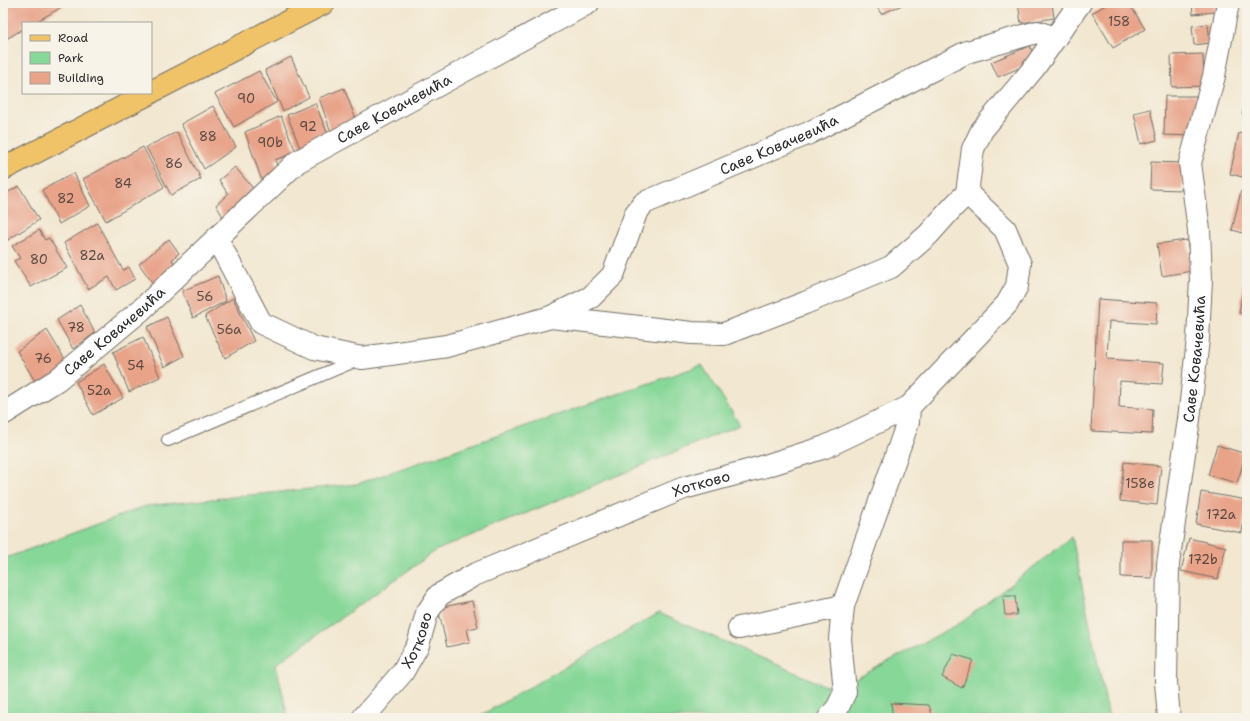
<svg xmlns="http://www.w3.org/2000/svg" width="1250" height="721" viewBox="0 0 1250 721" font-family="'Shantell Sans',sans-serif">
  <style>
    .green { fill: #86d798; stroke: #588162 }
    .building { fill: #e8a389 }
    .lines { fill: none; stroke-linecap: round; stroke-linejoin: round }
    .lane-casing { stroke: #716d65; stroke-width: 14 }
    .street-casing { stroke: #716d65; stroke-width: 24 }
    .primary-casing { stroke: #716d65; stroke-width: 24 }
    .lane { stroke: #fff; stroke-width: 12 }
    .street { stroke: #fff; stroke-width: 22 }
    .primary { stroke: #f1c369; stroke-width: 22 }
    .labels { text-anchor: middle; dominant-baseline: central; stroke-width: 3.5; stroke-linejoin: round; paint-order: stroke }
    .number-label { font-size: 13px; fill: #5a4942 }
    .street-label { font-size: 15px; fill: #2b2b2b; stroke: #f7f3e8 }
  </style>
  <rect width="100%" height="100%" fill="#f7f3e8"/>
  <filter id="ink" filterUnits="userSpaceOnUse"><feTurbulence type="fractalNoise" baseFrequency=".025" numOctaves="2"/><feDisplacementMap in="SourceGraphic" scale="8" xChannelSelector="R" yChannelSelector="G"/><feConvolveMatrix kernelMatrix="1 2 1 2 8 2 1 2 1" color-interpolation-filters="sRGB"/></filter>
  <filter id="wash" filterUnits="userSpaceOnUse"><feTurbulence type="fractalNoise" baseFrequency=".012" numOctaves="4" result="noise"/><feDisplacementMap in="SourceGraphic" scale="16" xChannelSelector="R" yChannelSelector="G"/><feGaussianBlur stdDeviation="0.9" result="paint"/><feColorMatrix in="noise" values="0 0 0 0 0 0 0 0 0 0 0 0 0 0 0 0 0 1.4 0 .05"/><feComposite in="paint" operator="in"/></filter>
  <g filter="url(#wash)">
    <rect width="100%" height="100%" fill="#f2e7d0"/>
    <path class="green" d="M702,365l38,60 -303,125 -161,114 12,54h-285v-159l143,-53 211,-22z
      M1072,537l37,181h-633l183,-105 176,77 127,-68z"/>
    <g id="blocks">
      <path class="building" d="M3,3h61l1,2 -31,18h-11v6l-20,12z
        M875,3h32l-26,11z
        M1018,3h34l2,15 -33,5z
        M1109,3h20l16,26 -32,19 -21,-35z
        M1192,3h23l1,9 -23,2z
        M1208,24l2,19 -16,2 -2,-19z
        M1030,46l6,15 -38,16 -7,-15z
        M1203,54l1,32 -32,1 -1,-32z
        M291,57l18,40 -26,14 -18,-41z
        M259,71l18,31 -43,25 -19,-33z
        M344,88l13,34 -25,13 -13,-37z
        M1165,96h31l-1,40 -31,-1z
        M1247,100v16l-5,-2z
        M315,103l14,34 -27,16 -15,-38z
        M213,106l23,41 -32,22 -23,-45z
        M1150,109l7,31 -16,4 -7,-31z
        M281,116l15,36 -21,8 4,11 -16,13 -18,-52z
        M177,132l24,47 -30,16 -25,-48z
        M1239,133l8,2v43l-17,-4z
        M143,147l21,40 -58,34 -23,-42z
        M1151,162l32,1 -1,27 -32,-1z
        M235,167l21,25 -31,28 -9,-15 12,-11 -9,-14z
        M74,173l16,33 -31,18 -17,-34z
        M19,186l20,34 -36,23v-48z
        M1241,191l6,1v42l-15,-4z
        M97,223l26,47 6,-3 6,12 -19,11 -7,-13 -21,12 -24,-46z
        M39,230l6,10 4,-2 18,30 -36,19 -17,-26 6,-3 -8,-12z
        M169,239l10,14 -7,7 5,6 -23,19 -15,-21z
        M1187,240l5,31 -30,5 -5,-32z
        M1246,270h1v44l-8,-1z
        M218,276l8,25 -33,17 -11,-27z
        M233,298l21,43 -29,17 -20,-42z
        M1098,299l59,4 -1,21 -47,-3 -2,38 57,4 -2,21 -42,-3 -1,26 34,2 -1,25 -61,-3z
        M80,305l15,28 -22,16 -16,-29z
        M167,317l17,39 -20,11 -17,-40z
        M47,330l22,36 -30,22 -22,-37z
        M143,337l17,40 -31,15 -16,-40z
        M104,364l19,34 -30,17 -17,-33z
        M1217,445l29,9 -9,29 -29,-8z
        M1124,462l37,4 -4,39 -37,-4z
        M1201,492l46,8 -5,33 -46,-9z
        M1189,538l37,9 -8,32 -37,-8z
        M1121,540h31v38l-31,-1z
        M1003,596h12l2,19h-12z
        M472,601l6,26 -11,2 3,13 -23,5 -9,-39z
        M953,654l20,6 -11,28 -20,-11z
        M891,703l38,2 4,13h-40z"/>
    </g>
  </g>
  <g filter="url(#ink)">
    <use href="#blocks" fill-opacity="0" stroke="#716d65" stroke-width="1"/>
    <g class="lines">
      <g class="lane-casing">
        <path id="lane" d="M168,440l191,-81"/>
      </g>
      <g class="street-casing">
        <g id="street">
          <path id="s1" d="M217,239l44,84 53,25 48,10 85,-12 104,-29 40,-20 22,-22 23,-62 8,-10 165,-70 158,-81 70,-20 18,6"/>
          <path d="M551,317l141,16 32,1 81,-31 86,-36 37,-32 25,-28 14,-14 6,-44 9,-19 52,-62 46,-65"/>
          <path id="s2" d="M3,414l54,-34 84,-70 156,-148 291,-159"/>
          <path d="M739,628l104,-22 65,-184 1,-15"/>
          <path id="s3" d="M363,718l39,-45 16,-28 9,-32 12,-18 35,-20 210,-87 78,-21 63,-20 84,-40 98,-103 10,-18 3,-22 -15,-35 -38,-36"/>
          <path d="M829,718l9,-11 7,-15 -5,-53 3,-33"/>
          <path id="s4" d="M1169,718l-3,-36 2,-118 21,-145 9,-80 3,-60 -2,-49 -9,-67 24,-87 14,-73"/>
        </g>
      </g>
      <g class="primary-casing">
        <path id="primary" d="M151,92l173,-89
          M3,169l147,-76"/>
      </g>
      <use href="#lane" class="lane"/>
      <use href="#street" class="street"/>
      <use href="#primary" class="primary"/>
    </g>
  </g>
  <g class="labels">
    <g class="number-label">
      <text x="1119" y="21">158</text>
      <text x="246" y="98">90</text>
      <text x="308" y="126">92</text>
      <text x="208" y="136">88</text>
      <text x="270" y="142">90b</text>
      <text x="174" y="163">86</text>
      <text x="123" y="183">84</text>
      <text x="66" y="198">82</text>
      <text x="92" y="255">82a</text>
      <text x="39" y="259">80</text>
      <text x="205" y="296">56</text>
      <text x="76" y="327">78</text>
      <text x="229" y="329">56a</text>
      <text x="43" y="358">76</text>
      <text x="136" y="365">54</text>
      <text x="99" y="390">52a</text>
      <text x="1140" y="483">158e</text>
      <text x="1221" y="514">172a</text>
      <text x="1203" y="559">172b</text>
    </g>
    <g class="street-label">
      <text stroke="none"><textPath href="#s2" startOffset="499">Саве Ковачевића</textPath></text>
      <text stroke="none"><textPath href="#s1" startOffset="698">Саве Ковачевића</textPath></text>
      <text stroke="none"><textPath href="#s2" startOffset="139">Саве Ковачевића</textPath></text>
      <text stroke="none"><textPath href="#s4" startOffset="361">Саве Ковачевића</textPath></text>
      <text stroke="none"><textPath href="#s3" startOffset="432">Хотково</textPath></text>
      <text stroke="none"><textPath href="#s3" startOffset="96">Хотково</textPath></text>
    </g>
  </g>
  <rect width="1250" height="721" fill="none" stroke="#f7f3e8" stroke-width="16"/>
  <rect x="22" y="22" width="130" height="72" fill="#f7f3e8" stroke="#a5a39c"/>
  <rect x="30" y="35" width="20" height="6" fill="#f1c369" stroke="#a5a39c"/>
  <text x="58" y="42" font-size="12" fill="#2b2b2b">Road</text>
  <rect x="30" y="52" width="20" height="12" fill="#86d798" stroke="#a5a39c"/>
  <text x="58" y="62" font-size="12" fill="#2b2b2b">Park</text>
  <rect x="30" y="72" width="20" height="12" fill="#e8a389" stroke="#a5a39c"/>
  <text x="58" y="82" font-size="12" fill="#2b2b2b">Building</text>
</svg>
